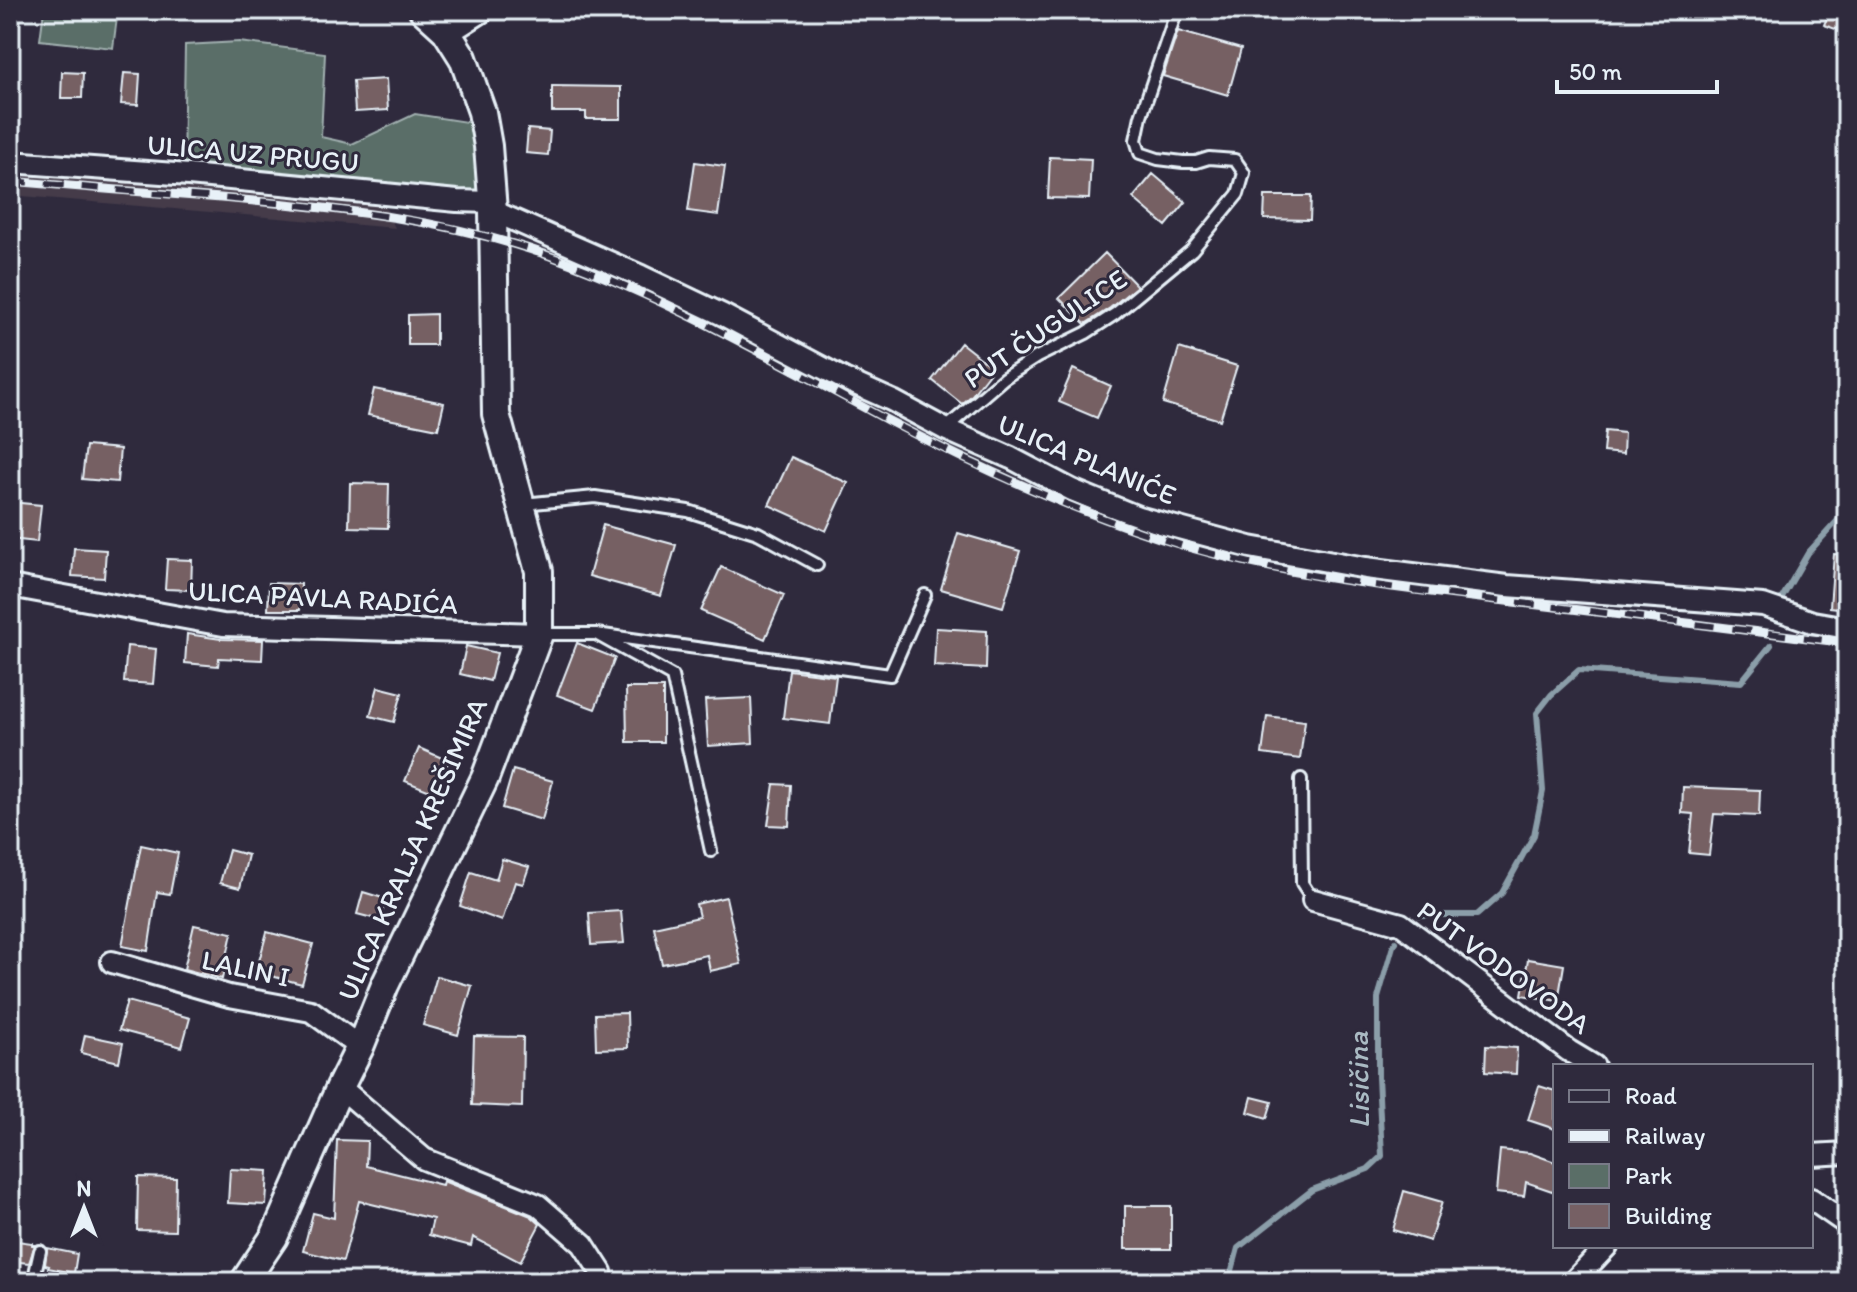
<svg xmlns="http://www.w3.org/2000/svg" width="1857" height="1292" viewBox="0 0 1857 1292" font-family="Itim,sans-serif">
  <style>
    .built { fill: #443a49 }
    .green { fill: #5a6e67; stroke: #a1b0b0; stroke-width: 2 }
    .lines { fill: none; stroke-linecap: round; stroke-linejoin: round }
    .stream { stroke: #8b9ea9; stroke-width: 6 }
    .building { fill: #766064; stroke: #e8f1f8; stroke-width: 2 }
    .service-casing { stroke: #e8f1f8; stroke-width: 16 }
    .minor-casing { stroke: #e8f1f8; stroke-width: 26 }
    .tertiary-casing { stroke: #e8f1f8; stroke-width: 32 }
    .service { stroke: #2f2a3d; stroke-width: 10 }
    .minor { stroke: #2f2a3d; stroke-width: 20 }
    .tertiary { stroke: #2f2a3d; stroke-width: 26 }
    .rail-casing { stroke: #e8f1f8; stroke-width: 9 }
    .rail { stroke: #2f2a3d; stroke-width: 6; stroke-dasharray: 18; stroke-linecap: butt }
    .labels { text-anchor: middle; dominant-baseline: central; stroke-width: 6; stroke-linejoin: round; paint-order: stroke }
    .street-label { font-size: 28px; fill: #e8f1f8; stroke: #2f2a3d }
    .water-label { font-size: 30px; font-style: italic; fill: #aabac3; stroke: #2f2a3d }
  </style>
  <rect width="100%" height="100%" fill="#2f2a3d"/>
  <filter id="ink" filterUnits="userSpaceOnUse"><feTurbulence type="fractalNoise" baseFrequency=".0125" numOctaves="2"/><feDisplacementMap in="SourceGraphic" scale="16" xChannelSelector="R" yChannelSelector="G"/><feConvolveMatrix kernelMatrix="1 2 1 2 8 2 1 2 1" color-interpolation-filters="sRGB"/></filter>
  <g filter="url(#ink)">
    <path class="built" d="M10,168l371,29 14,31 -385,-33z"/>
    <path class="green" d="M44,10h74l-5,38 -73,-8z
      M239,42l86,11 -4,84 31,7 63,-30 58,9 5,66 -3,3 -292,-23 2,-124z"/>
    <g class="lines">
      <path class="stream" d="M1782,598l26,-45 32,-35 7,-3
        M1420,915h57l25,-22 32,-58 9,-44 -6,-78 14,-18 28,-25 162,12 30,-37
        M1229,1282l9,-34 74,-58 56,-21 14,-13 -4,-79v-79l15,-52 3,-4"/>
    </g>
    <path class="building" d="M1830,10h17v23l-23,-8z
      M1178,31l63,18 -13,46 -65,-19z
      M62,72l21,1 -1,25h-21z
      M124,73l16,1 -2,31 -17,-1z
      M386,79l2,31 -33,2 -2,-31z
      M552,86l69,1v32h-35v-7h-34z
      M528,129l22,2 -2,24 -22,-2z
      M1050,157l41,2 -2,40 -41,-1z
      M695,162l30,4 -7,49 -30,-4z
      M1153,174l33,28 -20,24 -33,-28z
      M1265,196h46l-1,24 -46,-1z
      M1105,253l32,33 -27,22 -25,16 -26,-26z
      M436,314v31h-28v-30z
      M961,343l32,25 -21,27 -10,9 -30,-24z
      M1179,348l58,18 -17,54 -57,-17z
      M1073,369l38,17 -14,32 -38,-16z
      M374,389l70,14 -6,26 -70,-14z
      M1605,431l19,2 -1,21 -20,-2z
      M86,446l34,3 -3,33 -35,-3z
      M791,457l57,26 -22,48 -57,-26z
      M350,483l39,1 -1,44 -39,-1z
      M10,502l31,3 -4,37 -27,-3z
      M603,525l73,20 -15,51 -72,-20z
      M958,533l62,18 -17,56 -62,-18z
      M74,548l32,2 -2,28 -32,-2z
      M1834,554l13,1v54l-17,-2z
      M167,559l25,1 -1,30 -26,-1z
      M721,567l63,28 -19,44 -64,-28z
      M269,583l32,1 -1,26h-32z
      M936,628l51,3 -1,38 -52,-3z
      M187,634l34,5 42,1 -1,20 -43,-2 -1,8 -33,-3z
      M577,643l38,15 -20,51 -38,-14z
      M127,646l29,3 -3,35 -29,-2z
      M466,646l31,7 -7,28 -30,-7z
      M789,670l47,6 -6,48 -47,-6z
      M378,687l24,6 -8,29 -24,-6z
      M626,688h37v54h-36z
      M751,698l2,45 -45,3 -3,-46z
      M1267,716l38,5 -5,38 -38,-5z
      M419,748l30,13 -14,32 -30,-12z
      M513,770l40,11 -11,39 -40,-12z
      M774,784l17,1 -2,41 -21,-1z
      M1683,787l77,3 -1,26 -45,-2 -5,41 -20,-2 4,-39 -11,-1z
      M141,845l37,8 -8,41 -13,-2 -9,59 -26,-5z
      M229,850l19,5 -8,33 -20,-5z
      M502,859l27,8 -6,17 -8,-2 -13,39 -42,-15 11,-34 25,8z
      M363,892l23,7 -6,21 -23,-6z
      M726,897l15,67 -31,7 -3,-16 -45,9 -8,-37 45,-10 -3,-13z
      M621,911l3,32 -33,2 -2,-32z
      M194,925l38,8 -10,46 -38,-10z
      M267,932l46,12 -11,40 -46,-12z
      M1528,959l36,6 -6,36 -36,-6z
      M437,976l35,10 -14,49 -35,-10z
      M127,1001l63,17 -8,29 -63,-17z
      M627,1013l1,35 -32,1 -1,-35z
      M85,1035l38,8 -4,19 -38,-9z
      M474,1036l49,1 -1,70 -50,-2z
      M1486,1046l31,2 -1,26 -31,-2z
      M1539,1086l16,5v38l-27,-9z
      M1252,1097l20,5 -5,16 -19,-6z
      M337,1140l30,1 -1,25 76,19 1,-4 88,35 9,8 -20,38 -47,-25 -2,9 -42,-11 4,-16 -74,-18 -16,60 -40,-10 10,-38 21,5z
      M1500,1150l30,3 25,9v30l-29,-10 -2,14 -28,-3z
      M230,1169l38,2 -2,34 -38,-2z
      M138,1177l38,1 -1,53 -38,-1z
      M1404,1191l38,11 -12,39 -37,-11z
      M1125,1206h46v43h-46z
      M10,1240l22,3v2h3l-6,18 -19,-2z
      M47,1248l30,6 -3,19 -26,-5 1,-2 -4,-1z"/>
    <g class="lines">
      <g class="service-casing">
        <path id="service" d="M945,429l59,-51 33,-21 49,-24 29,-19 77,-64 46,-56 6,-21 -9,-13 -26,-2 -13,4h-13l-25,-3 -18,-6 -4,-13 5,-24 36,-106
          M523,504l72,-7 93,14 70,22 59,32
          M541,634h55l76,42 39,175
          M596,634l294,41 35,-80
          M1301,779l1,104 11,17
          M33,1282l7,-31"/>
      </g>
      <g class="minor-casing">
        <path id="minor" d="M10,162l179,13 268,26 34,1
          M493,211l148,65 82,39 121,64 49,22 52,28 66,29 61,32 66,27 112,30 116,21 141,18 256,19 50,17 34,6
          M10,586l213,39 316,9
          M1313,900l88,24 168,127 25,15
          M112,962l117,34 82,15 49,36
          M340,1087l84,72 114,46 45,39 18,28 1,10
          M1811,1155l36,-2
          M1811,1199l36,25
          M1573,1282l34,-36"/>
      </g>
      <g class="tertiary-casing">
        <path id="tertiary" d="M446,31l33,-21
          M244,1282l30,-45 66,-150 20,-40 25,-62 100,-207 54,-144v-63l-43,-157 -3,-203 -5,-65 -6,-34 -19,-54 -17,-27 -23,-21"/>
      </g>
      <use href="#service" class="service"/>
      <use href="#minor" class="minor"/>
      <use href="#tertiary" class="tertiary"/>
      <g class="rail-casing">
        <path id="rail" d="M10,181c70,6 141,12 211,17 115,10 231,21 340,62 114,42 220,104 328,161 88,46 178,87 273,118 114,37 233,49 351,63 111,13 223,27 334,41"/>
      </g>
      <use href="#rail" class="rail"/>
    </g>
  </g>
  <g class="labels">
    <g class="street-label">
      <text transform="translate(253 153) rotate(5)">ULICA UZ PRUGU</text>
      <text transform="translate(1045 328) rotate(-34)">PUT ČUGULICE</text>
      <text transform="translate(1087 459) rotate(23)">ULICA PLANIĆE</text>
      <text transform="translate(323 597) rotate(3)">ULICA PAVLA RADIĆA</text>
      <text transform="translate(412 849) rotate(-66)">ULICA KRALJA KREŠIMIRA</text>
      <text transform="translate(1504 967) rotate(36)">PUT VODOVODA</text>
      <text transform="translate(246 968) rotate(12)">LALIN I</text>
    </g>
    <g class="water-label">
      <text transform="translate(1358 1080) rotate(-91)">Lisičina</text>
    </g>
  </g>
  <rect width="1857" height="1292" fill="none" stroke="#2f2a3d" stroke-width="40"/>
  <rect x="20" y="20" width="1817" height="1252" fill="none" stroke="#e8f1f8" stroke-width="3" filter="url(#ink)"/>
  <rect x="1553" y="1064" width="260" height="184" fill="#2f2a3d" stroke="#797a88" stroke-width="2"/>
  <rect x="1569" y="1090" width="40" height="12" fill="#2f2a3d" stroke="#797a88" stroke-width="2"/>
  <text x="1625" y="1104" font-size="24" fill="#e8f1f8">Road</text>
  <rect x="1569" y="1130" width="40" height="12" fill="#e8f1f8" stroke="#797a88" stroke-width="2"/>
  <text x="1625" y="1144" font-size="24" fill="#e8f1f8">Railway</text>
  <rect x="1569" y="1164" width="40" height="24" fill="#5a6e67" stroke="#797a88" stroke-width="2"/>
  <text x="1625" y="1184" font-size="24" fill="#e8f1f8">Park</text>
  <rect x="1569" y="1204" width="40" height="24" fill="#766064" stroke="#797a88" stroke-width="2"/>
  <text x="1625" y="1224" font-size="24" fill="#e8f1f8">Building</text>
  <g transform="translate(84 1208)" stroke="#2f2a3d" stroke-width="6" paint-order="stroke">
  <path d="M0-6L14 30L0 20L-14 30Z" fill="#e8f1f8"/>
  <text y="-12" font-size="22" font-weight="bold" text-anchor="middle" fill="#e8f1f8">N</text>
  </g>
  <path d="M1557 80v12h160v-12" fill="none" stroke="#e8f1f8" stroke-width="4"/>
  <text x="1569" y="80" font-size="24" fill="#e8f1f8" stroke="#2f2a3d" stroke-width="6" paint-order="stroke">50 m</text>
</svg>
